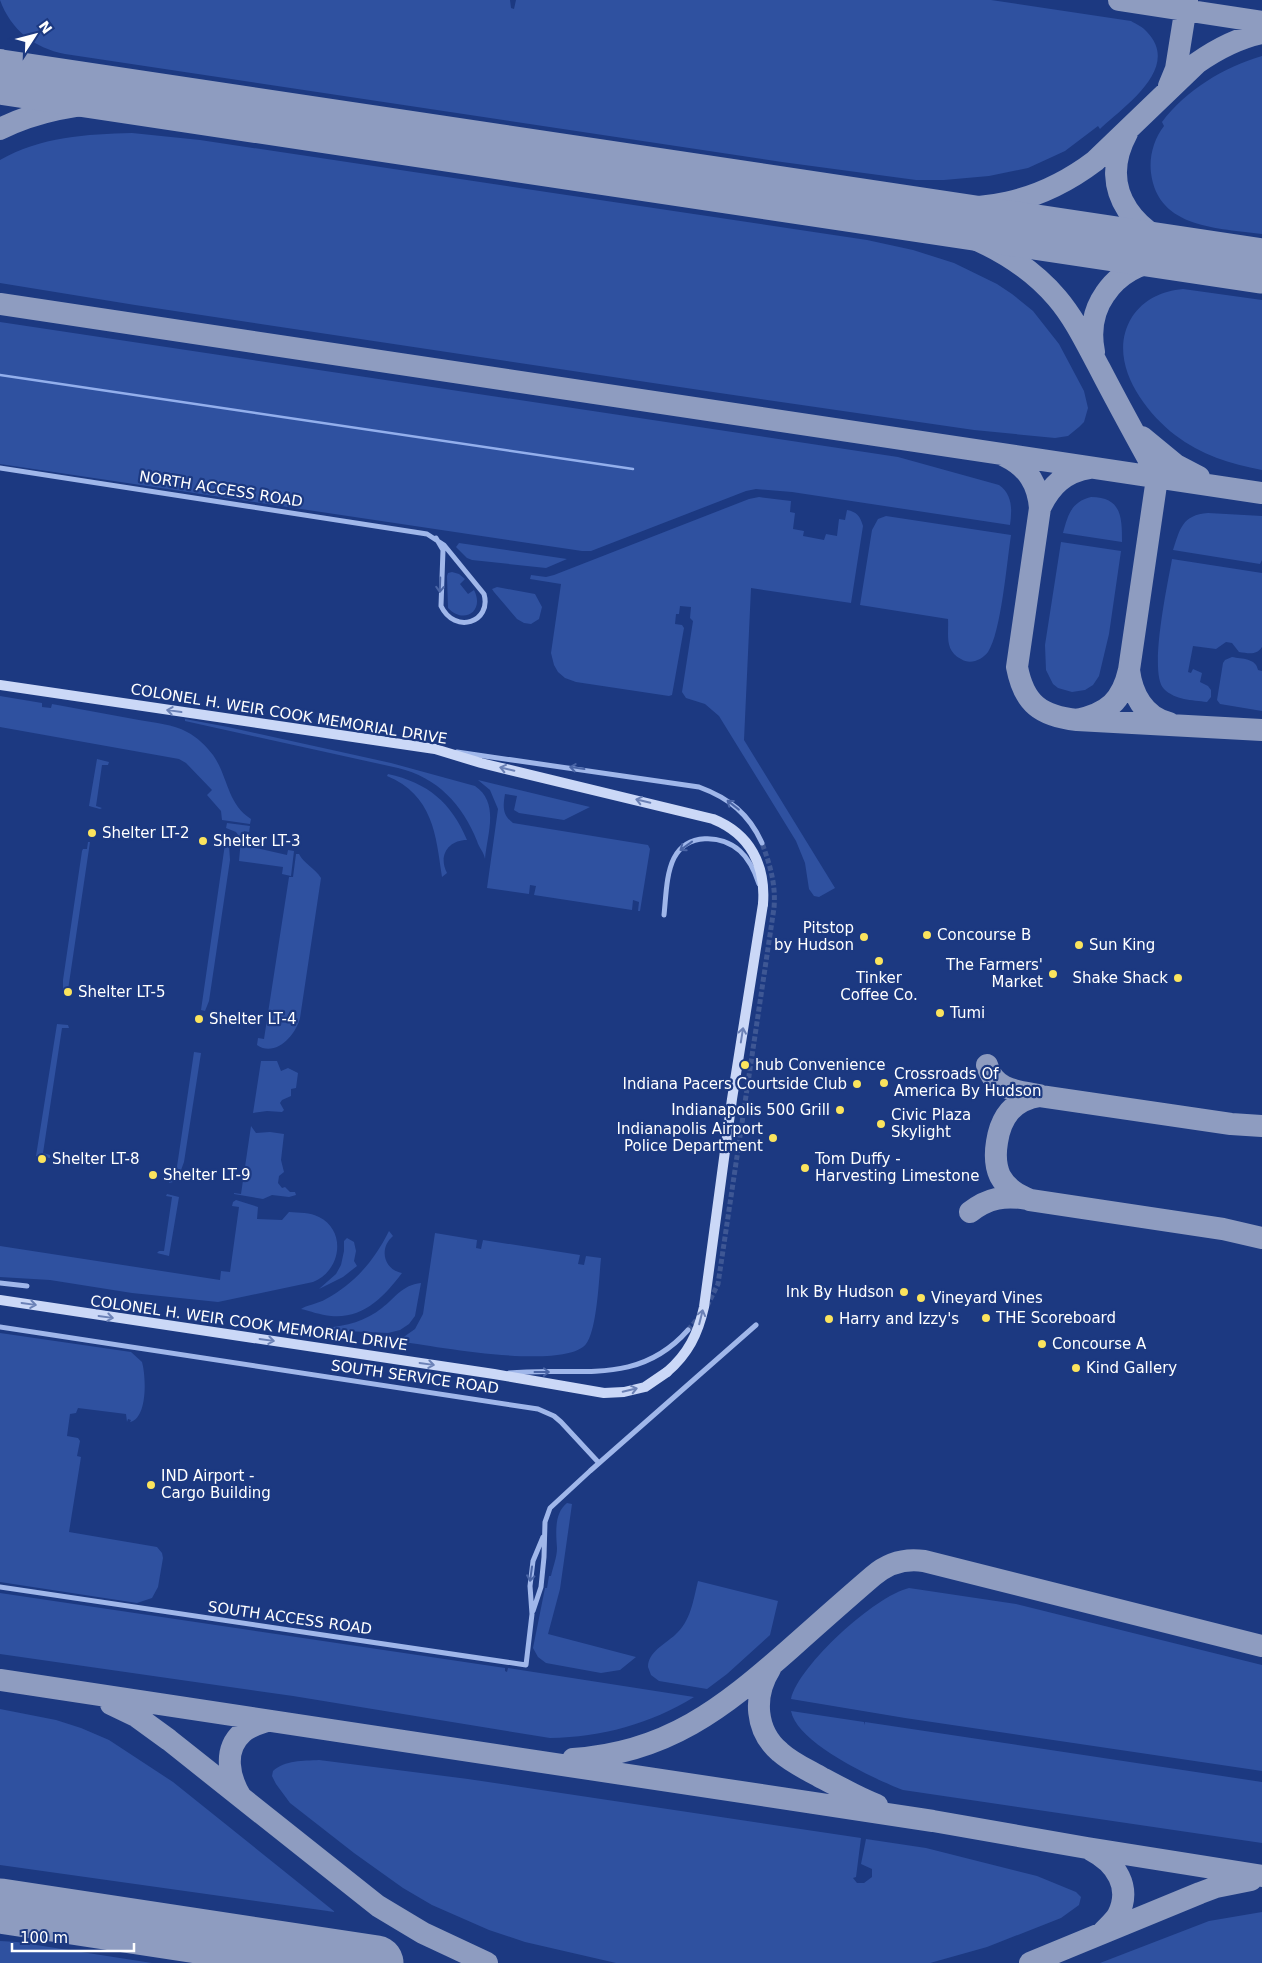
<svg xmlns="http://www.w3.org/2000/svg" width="1262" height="1963" viewBox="0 0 1262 1963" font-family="'DejaVu Sans',sans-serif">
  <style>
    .grass { fill: #2f51a0 }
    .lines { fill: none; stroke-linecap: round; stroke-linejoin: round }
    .stream { stroke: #93afec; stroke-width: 2.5 }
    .taxiway { stroke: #8e9cc0; stroke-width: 22 }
    .runway { stroke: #8e9cc0; stroke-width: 55 }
    .street-tunnel { stroke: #3e5794; stroke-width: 5; stroke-dasharray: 5 2.5; stroke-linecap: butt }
    .street { stroke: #a0b7ea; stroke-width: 5 }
    .secondary { stroke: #cbd8f7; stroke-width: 10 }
    .secondary-bridge { stroke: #cbd8f7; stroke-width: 10 }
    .oneway { stroke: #4a65a6 }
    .oneway2 { stroke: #6b81b6 }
    .poi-dot { fill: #fbe45d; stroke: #1c3981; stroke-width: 2 }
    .labels { text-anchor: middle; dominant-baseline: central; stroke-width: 4.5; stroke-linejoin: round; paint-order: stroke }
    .street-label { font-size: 15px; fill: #fff; stroke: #1c3981 }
    .poi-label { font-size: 15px; fill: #fff; stroke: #1c3981; text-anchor: start }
  </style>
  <rect width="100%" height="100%" fill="#1c3981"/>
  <path class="grass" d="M0,0h510l1,8 3,1 2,-9h475l140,21c5,3 12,6 16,11 34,35 -21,73 -45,95l-2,2 -2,-3 -33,25 -37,17 -39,8 -45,4h-28l-134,-18 -717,-108c-31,-6 -54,-24 -65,-54z
    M1262,56v178c-43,-6 -104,-5 -111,-61 -2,-17 3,-34 13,-47l-2,-4c24,-32 62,-55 100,-66z
    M132,133l68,7 667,100 46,10 41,13 43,21 15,10 21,17 26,33 25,47 4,17 -4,14 -5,5 -11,9 -13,2 -81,-8 -261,-38 -578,-87 -135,-22v-123c40,-23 87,-26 132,-27z
    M1183,289l79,11v170c-32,-6 -61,-15 -87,-35 -33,-26 -69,-76 -43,-118 12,-18 30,-26 51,-28z
    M0,322l898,135 101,28c14,10 13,25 11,40l-218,-33 -36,-3 -10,2 -155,60h-9l-582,-87z
    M759,497l32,4 -1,11 5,1 -2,16 11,2 -1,5 21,4 2,-6 11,2 2,-17 6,1 2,-10c10,2 13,6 16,16l-12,77 -100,-15 -7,152 91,148 -16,9 -5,-1 -5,-7 -4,-26 -9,-22 -77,-125 -14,-12 -19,-6 -4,-6 11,-71 -3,-3 1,-11 -11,-1 -1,8h-3l-1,10 7,1 2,3 -12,67 -3,1 -93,-14 -11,-4 -7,-6 -4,-7 -3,-12 10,-69 -31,-5 1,-4 15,2 8,-2 195,-76z
    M1091,497c31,0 31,21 31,45l-59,-9c5,-18 8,-31 28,-36z
    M1208,513l54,3v44l-2,4 -87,-14c7,-21 9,-35 35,-37z
    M886,516l125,19c-4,26 -10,98 -23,117 -6,8 -18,13 -27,7 -17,-9 -12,-24 -13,-40l-88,-14 12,-75 6,-11z
    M1061,542l60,9 -12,83 -10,42 -6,9 -8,5 -13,2 -14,-4 -5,-4 -7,-14 -1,-25z
    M459,543l108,16 -21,9 -74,-8 -5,-2 -11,-11z
    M1172,559l90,14v74c-6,9 -14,6 -23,5l-7,-9 -6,-1 -10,7 -23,-3 -5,26 3,1 2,-4 9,4 -2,9 8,4 3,4v7l-4,5c-15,-2 -32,-2 -43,-13 -16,-16 4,-106 8,-130z
    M452,572l7,2 6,5 -5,5 8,10 6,-4c11,21 -10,35 -26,18l-1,-32 1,-3z
    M497,587l38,7 7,13 -3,12 -8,5 -7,-1 -7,-4 -23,-27 -2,-3z
    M1232,657c10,2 24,1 26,13l4,1v40l-42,-7 -3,-4 6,-37 2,-3z
    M0,696l42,7v4l9,1 1,-4c29,5 58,11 87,16 16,3 34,4 48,12 10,5 19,14 26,23 15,21 14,49 38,64l-1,5 -28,-4 -1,-9 -14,-16 5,-5 -26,-27 -7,-4 -179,-32z
    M185,719l43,8 163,36 84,23c25,17 12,48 10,73 -1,-7 -6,-11 -8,-18 -14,-36 -40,-64 -79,-73l-213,-47z
    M97,759l12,3 -1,3h-6l-6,41 6,2 -2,1 -11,-3z
    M388,774c40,9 63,28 79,66 -19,0 -29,16 -20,33l-5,4c-6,-42 -9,-82 -55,-101z
    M478,780l112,27 -26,13 -45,-7 -5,-3 3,-14 -12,-2c-2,12 -3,21 8,29l135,22 2,4 -10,62h-2l1,-9 -6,-2 -1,10 -98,-15 2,-9 -6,-1 -1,9 -42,-6 11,-79 -8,-19z
    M227,823l23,3 -1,6 -5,-1 -1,5 10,4 -1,7 35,8 1,-5 6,1 -3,25 -9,-2 1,-7 -44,-6 2,-22 -5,-7 -10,-4z
    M88,842h2l-22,148h-5v-10l19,-129 1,-2h4z
    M225,844l4,1 1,15 -21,141 -4,10 -4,-1z
    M296,854h3c5,10 16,14 22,24l-21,140c-4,17 -25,40 -43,27l1,-7 6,1 25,-162h4z
    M57,1024l11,1 1,3h-7l-19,125 7,2v3l-14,-2z
    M194,1052l7,1 -17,109 -7,19 -8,2v-3h6z
    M261,1061h16l4,10 7,-3 10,5 -2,15 -5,1v7l-9,4 -2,3 4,7 -2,2 -15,-1 -14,2z
    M251,1126l5,7 14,-1 14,2 -3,26 3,12 -5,4 -1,7 4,5 3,-1 5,5h5l1,3 -7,2 -17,-2 -9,4 -29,-5v-1l7,1z
    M167,1194l12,3 -10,59 -12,-3 2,-2h5l8,-54 -6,-1z
    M236,1200l22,7 -1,12 25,1 7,-8c10,1 21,0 30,5 28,14 22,54 -6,65l-95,20 -86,-9 -82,-13 -50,-3v-31l220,34 1,-9 9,1 9,-65 -7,-1 1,-4z
    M389,1231l4,5c-14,12 -10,33 9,37 -18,24 -39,46 -71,43 -11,-1 -21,-5 -30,-7 5,-4 17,-5 25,-10 29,-16 48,-38 63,-68z
    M435,1233l42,7 -1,8 5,1 2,-9 97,15 -2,9 6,1 2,-9 15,2c-2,20 -4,72 -15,86 -22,27 -154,2 -188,-3l17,-12 8,-15z
    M347,1238l7,4 2,9 -2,10 3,5 -14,11 -24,12 17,-15 5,-9 3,-14v-10z
    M421,1283l-6,33 -6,8 -9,6 -12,3 -62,-3v-2c20,-2 40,-7 56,-20 13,-10 20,-23 39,-25z
    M0,1333l131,19 11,10c4,14 6,56 -12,60l1,-2 -3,-1 -1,3 -1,-8 -48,-6 -2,5 -6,1 -3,22 11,2 2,3 -3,15 4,1 -12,75 88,15 5,6 1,5 -5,29 -6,11 -15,5 -137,-21z
    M567,1503l5,1 -12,85 -12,45 88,23 -16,13 -19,3 -55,-10 -8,-6 -5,-9 12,-60h2l2,-12h2c2,-9 6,-19 6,-28 -1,-15 -3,-35 10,-45z
    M698,1581l80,20 -8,34 -43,39 -20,15 -48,-8 -8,-6 -3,-8c0,-15 17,-23 27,-32 16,-14 18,-34 23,-54z
    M909,1588l107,16 246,61v106l-357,-53 -114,-19c8,-34 84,-103 118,-111z
    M0,1593l505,75v3l2,1 1,-4 186,29c-44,27 -92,40 -144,41l-257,-42 -293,-42z
    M0,1709l56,11 25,8 28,12 64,42 162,130 -335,-47z
    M791,1711l73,11v3l1,-3 397,60v61l-359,-53c-29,-11 -106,-47 -112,-79z
    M319,1760l149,19 393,59 -5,39 -3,1 4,5h7l8,-6v-8l-11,-5 5,-25 60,9 111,28 39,16 5,5 -2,8 -18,13 -74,29 -57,16h-314l-91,-21 -36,-12 -57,-25 -29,-17 -49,-35 -64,-50 -14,-19 -4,-8 1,-5c12,-11 30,-10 46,-11z
    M1262,1912v51h-162l109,-42z
    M0,1941l17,1 135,21h-152z"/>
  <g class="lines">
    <path class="stream" d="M0,375l633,94"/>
    <path class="taxiway" d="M1119,0l143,22
      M0,60c32,26 81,27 121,33
      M1169,86l7,-17 11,-69
      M0,129c97,-48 213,-19 315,-3
      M1127,133c-32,59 11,106 68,120
      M746,188c103,18 239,25 311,110 18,21 30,47 43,71 16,31 33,62 50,93l6,15v8l-27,185c-7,31 -21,43 -52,50
      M911,208c71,4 126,-3 184,-47l102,-98c20,-14 41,-25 65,-30
      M0,304l1262,189
      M1094,352c-4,-20 -1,-41 11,-58 35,-52 105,-33 157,-27
      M1142,437l34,28 23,12
      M1005,456c23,11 33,28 35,52
      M1090,468c-25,4 -39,17 -50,40l-23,159c7,37 24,49 60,53l185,10
      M1129,670c3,24 15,47 40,53
      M987,1065c7,25 30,26 52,30
      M1262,1126l-31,-2 -191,-28c-26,4 -39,20 -43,46 -2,12 -2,23 3,34 7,13 18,19 30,24l193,29 39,9
      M970,1212c18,-14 35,-17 57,-13
      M770,1669c-17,27 -15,62 10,83 12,11 28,18 42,26 18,9 36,20 55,27
      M0,1680l933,141 154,27 175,28
      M111,1704l25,12 33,24 209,166 45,27 64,30
      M573,1759c94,-6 150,-51 217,-110 28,-25 55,-49 83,-73 15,-13 31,-18 51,-15l338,85
      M241,1797c-12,-19 -18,-47 1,-64 7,-7 16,-9 25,-12
      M1091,1850c25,13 41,37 27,65 -4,7 -11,12 -16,18
      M316,1963l2,-9
      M1030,1963l170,-70 16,-6 35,-7"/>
    <path class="runway" d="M0,77l1262,189
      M0,1906l376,57"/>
    <path class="street-tunnel" d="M707,1306l11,-22 56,-376c2,-24 -4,-43 -12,-65
      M688,1330l11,-13"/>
    <path class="street" d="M0,468l427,66 17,11 40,49c8,28 -29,41 -43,12l2,-56 -7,-12
      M457,752l242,35c30,11 50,27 63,56
      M664,915c2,-18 2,-41 10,-57 13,-25 47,-24 66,-7 9,8 15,21 19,33
      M0,1283l27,3
      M0,1327l538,82 16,7 7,6 38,41
      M509,1373c67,-7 128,15 179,-43
      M0,1587l526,78 6,-51 -2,-28 3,-25 10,-24
      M533,1611l8,-24 3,-30 1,-35 5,-14 40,-37 166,-146"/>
    <path class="secondary" d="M0,685l435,64 46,14 232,56c37,15 53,46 50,85
      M0,1300l494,74 110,19 20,-1 21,-5 22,-15"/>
    <path class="secondary-bridge" d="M667,1372c21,-18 31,-38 37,-65l28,-208 31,-195"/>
  </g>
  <defs><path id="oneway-shaft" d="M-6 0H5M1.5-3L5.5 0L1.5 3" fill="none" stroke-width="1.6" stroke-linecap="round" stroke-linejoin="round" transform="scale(1.25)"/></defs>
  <g class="oneway">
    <use href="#oneway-shaft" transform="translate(440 585) rotate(92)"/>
    <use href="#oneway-shaft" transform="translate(577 768) rotate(-172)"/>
    <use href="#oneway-shaft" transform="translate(733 805) rotate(-142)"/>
    <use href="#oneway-shaft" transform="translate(686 846) rotate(144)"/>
    <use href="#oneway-shaft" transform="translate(542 1372)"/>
    <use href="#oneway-shaft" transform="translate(531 1574) rotate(98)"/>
  </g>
  <g class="oneway2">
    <use href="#oneway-shaft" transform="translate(174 711) rotate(-172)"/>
    <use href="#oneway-shaft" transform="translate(507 769) rotate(-167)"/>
    <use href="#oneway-shaft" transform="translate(643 801) rotate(-167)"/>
    <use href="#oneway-shaft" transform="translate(742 1035) rotate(-81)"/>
    <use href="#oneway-shaft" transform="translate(29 1304) rotate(8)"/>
    <use href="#oneway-shaft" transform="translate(106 1317) rotate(8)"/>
    <use href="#oneway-shaft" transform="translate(701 1317) rotate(-76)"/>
    <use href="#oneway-shaft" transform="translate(267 1340) rotate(8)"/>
    <use href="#oneway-shaft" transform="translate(427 1364) rotate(8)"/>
    <use href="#oneway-shaft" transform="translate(630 1390) rotate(-13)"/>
  </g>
  <g class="poi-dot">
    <circle cx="92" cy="833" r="5"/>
    <circle cx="203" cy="841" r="5"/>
    <circle cx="927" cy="935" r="5"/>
    <circle cx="864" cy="937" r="5"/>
    <circle cx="1079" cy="945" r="5"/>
    <circle cx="879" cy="961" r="5"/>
    <circle cx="1053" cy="974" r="5"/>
    <circle cx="1178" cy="978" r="5"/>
    <circle cx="68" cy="992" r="5"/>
    <circle cx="940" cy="1013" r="5"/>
    <circle cx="199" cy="1019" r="5"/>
    <circle cx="745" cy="1065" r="5"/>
    <circle cx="884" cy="1083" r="5"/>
    <circle cx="857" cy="1084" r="5"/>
    <circle cx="840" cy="1110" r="5"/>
    <circle cx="881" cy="1124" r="5"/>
    <circle cx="773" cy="1138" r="5"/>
    <circle cx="42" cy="1159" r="5"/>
    <circle cx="805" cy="1168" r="5"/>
    <circle cx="153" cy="1175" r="5"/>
    <circle cx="904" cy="1292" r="5"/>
    <circle cx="921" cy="1298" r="5"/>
    <circle cx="986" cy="1318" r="5"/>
    <circle cx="829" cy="1319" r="5"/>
    <circle cx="1042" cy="1344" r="5"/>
    <circle cx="1076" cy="1368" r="5"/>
    <circle cx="151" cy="1485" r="5"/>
  </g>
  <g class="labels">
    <g class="street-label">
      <text transform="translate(221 489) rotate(9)">NORTH ACCESS ROAD</text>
      <text transform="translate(289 714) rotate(9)">COLONEL H. WEIR COOK MEMORIAL DRIVE</text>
      <text transform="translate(249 1323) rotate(8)">COLONEL H. WEIR COOK MEMORIAL DRIVE</text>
      <text transform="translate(415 1377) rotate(8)">SOUTH SERVICE ROAD</text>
      <text transform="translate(290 1618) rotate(8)">SOUTH ACCESS ROAD</text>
    </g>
    <g class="poi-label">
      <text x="102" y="833">Shelter LT-2</text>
      <text x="213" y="841">Shelter LT-3</text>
      <text x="854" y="928" text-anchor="end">Pitstop<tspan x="854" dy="17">by Hudson</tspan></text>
      <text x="937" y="935">Concourse B</text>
      <text x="1089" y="945">Sun King</text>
      <text x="1043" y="965" text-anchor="end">The Farmers'<tspan x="1043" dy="17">Market</tspan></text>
      <text x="879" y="978" text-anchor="middle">Tinker<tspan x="879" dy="17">Coffee Co.</tspan></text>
      <text x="1168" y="978" text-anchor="end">Shake Shack</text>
      <text x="78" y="992">Shelter LT-5</text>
      <text x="950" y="1013">Tumi</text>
      <text x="209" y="1019">Shelter LT-4</text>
      <text x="755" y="1065">hub Convenience</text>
      <text x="894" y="1074">Crossroads Of<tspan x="894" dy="17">America By Hudson</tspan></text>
      <text x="847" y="1084" text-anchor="end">Indiana Pacers Courtside Club</text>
      <text x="830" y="1110" text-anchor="end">Indianapolis 500 Grill</text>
      <text x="891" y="1115">Civic Plaza<tspan x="891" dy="17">Skylight</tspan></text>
      <text x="763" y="1129" text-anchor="end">Indianapolis Airport<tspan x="763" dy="17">Police Department</tspan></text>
      <text x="52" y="1159">Shelter LT-8</text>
      <text x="815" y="1159">Tom Duffy -<tspan x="815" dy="17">Harvesting Limestone</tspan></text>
      <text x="163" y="1175">Shelter LT-9</text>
      <text x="894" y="1292" text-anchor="end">Ink By Hudson</text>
      <text x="931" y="1298">Vineyard Vines</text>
      <text x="996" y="1318">THE Scoreboard</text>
      <text x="839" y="1319">Harry and Izzy's</text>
      <text x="1052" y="1344">Concourse A</text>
      <text x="1086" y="1368">Kind Gallery</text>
      <text x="161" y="1476">IND Airport -<tspan x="161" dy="17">Cargo Building</tspan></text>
    </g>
  </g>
  <g transform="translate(35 35) rotate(54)" stroke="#1c3981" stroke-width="4" paint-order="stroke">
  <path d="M0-4L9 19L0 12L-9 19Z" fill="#ffffff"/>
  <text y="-8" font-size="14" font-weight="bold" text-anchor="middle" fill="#ffffff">N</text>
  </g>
  <path d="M12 1943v8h122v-8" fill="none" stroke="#ffffff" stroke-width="2.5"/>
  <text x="20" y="1943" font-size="15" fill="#ffffff" stroke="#1c3981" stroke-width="4" paint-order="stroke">100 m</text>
</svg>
